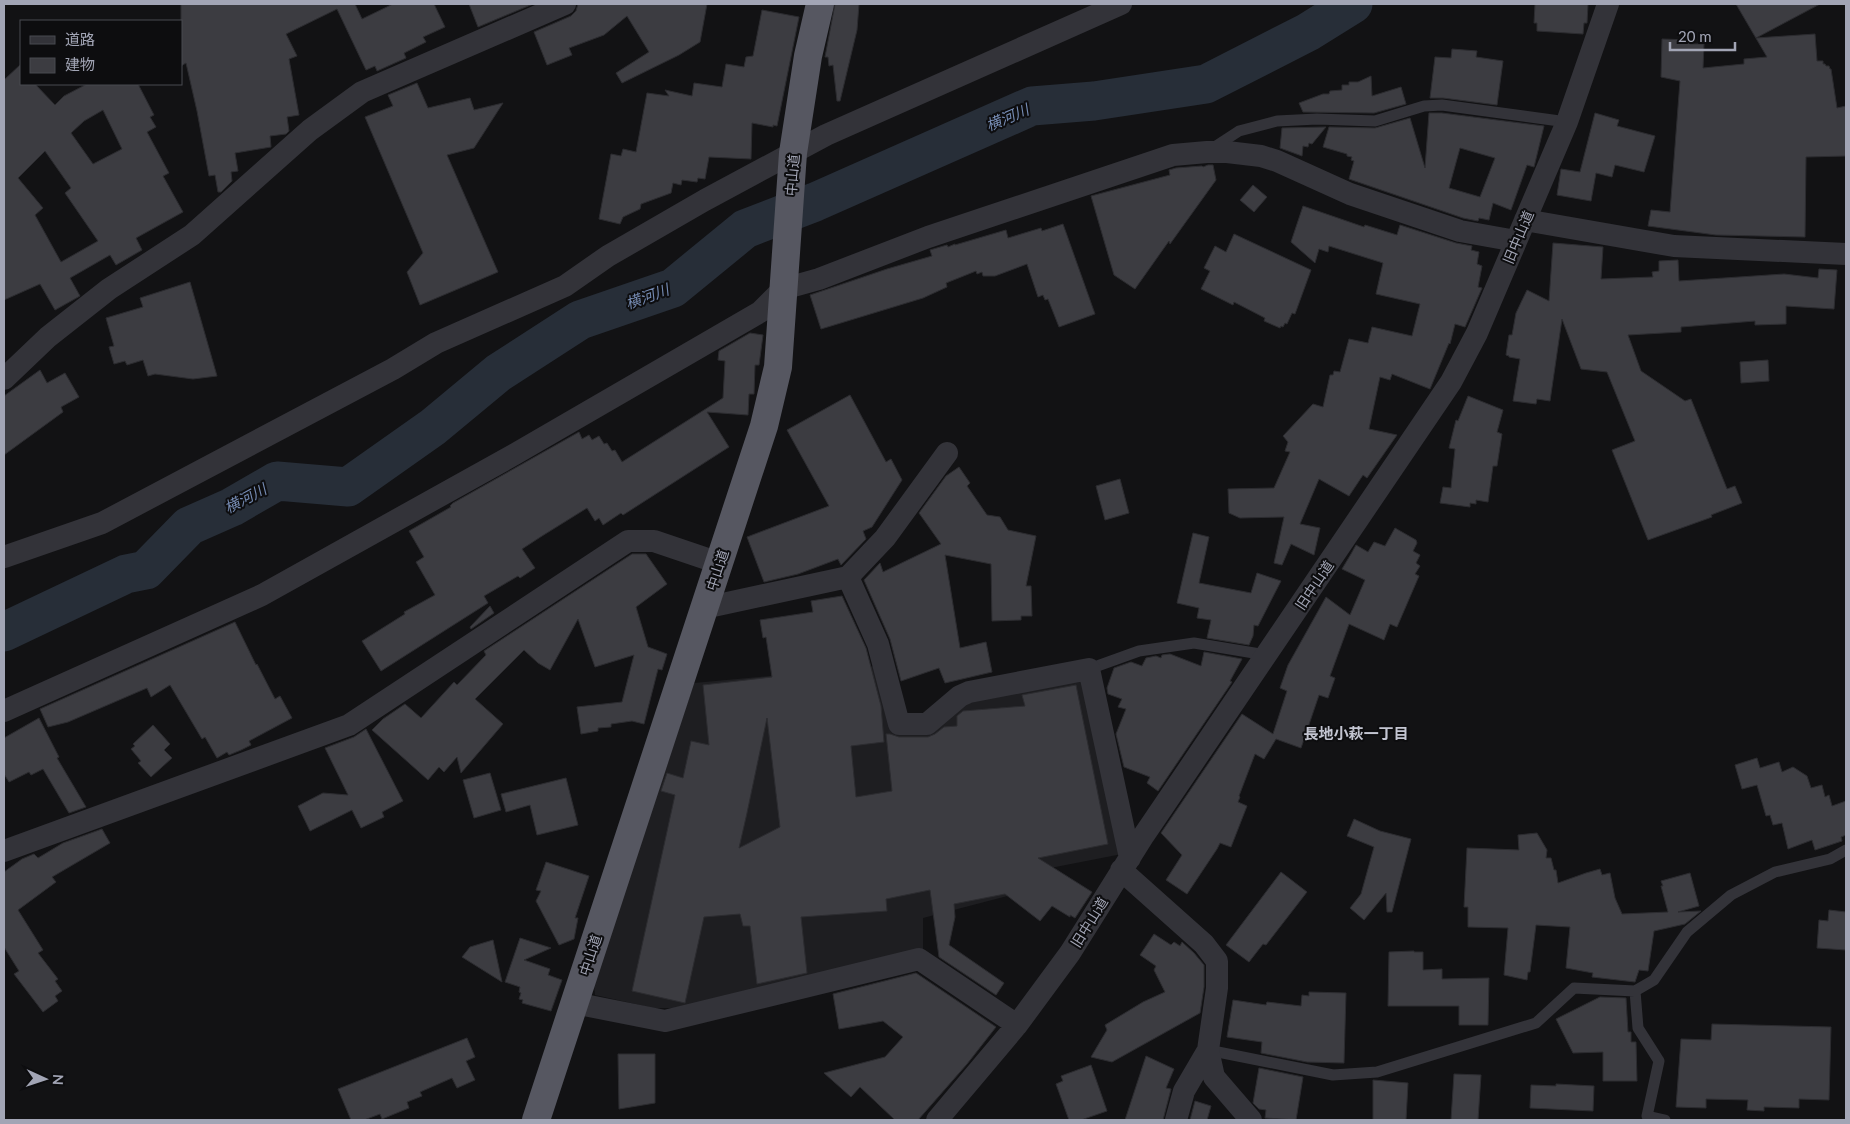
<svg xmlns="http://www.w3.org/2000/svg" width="1850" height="1124" viewBox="0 0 1850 1124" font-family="Lato,'Noto Sans JP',sans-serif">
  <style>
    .built { fill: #1e1e21 }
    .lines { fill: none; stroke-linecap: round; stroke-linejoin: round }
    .river { stroke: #272e38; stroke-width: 39 }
    .building { fill: #3c3c41; stroke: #2c2c30; fill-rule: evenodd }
    .service { stroke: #333339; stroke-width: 11 }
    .minor { stroke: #333339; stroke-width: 22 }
    .trunk { stroke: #565761; stroke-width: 28 }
    .labels { text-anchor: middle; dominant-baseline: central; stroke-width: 4; stroke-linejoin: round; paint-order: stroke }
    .street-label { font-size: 14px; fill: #a2a5b5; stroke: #0d0d0f }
    .water-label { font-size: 15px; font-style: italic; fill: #768cb4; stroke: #0d0d0f }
    .neighbourhood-label { font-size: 15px; font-weight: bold; fill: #c3c5d1; stroke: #0d0d0f }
  </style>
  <rect width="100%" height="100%" fill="#121214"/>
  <path class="built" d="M876,666l18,63 66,-25 122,-30 40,180 -87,17 -5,19 -107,28v31l-247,59h-23l-58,-13 -1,-10 100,-302z"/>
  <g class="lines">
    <path class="river" d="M4,632l122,-58 20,-4 43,-44 43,-19 45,-26 71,6 85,-60 65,-54 82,-53 93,-32 72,-59 70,-27 217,-96 62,-5 112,-17 102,-52 45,-28"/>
  </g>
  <path class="building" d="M181,4h174l7,15 31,-15h41l11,23 -22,10 3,5 -22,11 2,5 -29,13 -2,-5 -9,4 -29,-61 -51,25 11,22 -8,3 10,56 -12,2 2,14 -3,3 -16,2 1,11 -36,6 3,18 -7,1 1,9 -11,11h-3l-3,-17 -6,1 -12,-65 -11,-48 -5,3z
    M469,4h64l-55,23z
    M578,4h129l-7,38 -21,13 -57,28 -6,-10 33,-21 -22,-36 -23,19 -35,13 3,7 -25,10 -13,-33 37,-16 5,-5z
    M835,4h24l-2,26 -17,71h-3l-4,-36 -4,1 -1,-9h-3z
    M1535,4h53l-1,19h-3l-1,11 -46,-3v-8h-3z
    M1736,4h84l-64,34 59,-4 2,27h6v3h2l1,2h3l1,3h1l6,39 9,-2v50l-40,1 -1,80 -89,-2 -68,-9 3,-16 19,2 10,-131 -19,-4 1,-38 29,1 -1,4h14l-1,24 41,-4v-5l23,-2z
    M762,10l37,7 -22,109 -4,-1v2l-21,-4 -1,36 -42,-2 -4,22 -7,-1 -1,4 -15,-2 -1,5 -8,-2 -2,10 -30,11 -1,5 -17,8 -3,7 -21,-5 12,-65 10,2 2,-7 13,3 11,-59 22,3 -4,-6 27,6 2,-13 28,4 4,-23 18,3 2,-10 7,-1z
    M1452,49l25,2 -1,6 27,4 -6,44 -54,-7h-13l5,-41 16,1z
    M21,64v20h14l20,21 9,-9 23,-12h51l16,31 -4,2 6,10 -9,5 22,41 -6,3 20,36 -47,26 6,12 -26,15 -6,-10 -40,23 10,18 -25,14 -15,-26 -36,16v-220zM103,110l19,39 -29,15 -22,-31 13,-12zM45,151l26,37 -6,5 33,48 -37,21 -26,-47 8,-7 -25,-30z
    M1371,76l1,20 29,-9 5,17 -32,9 -71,-1 -4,-9 24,-9h6l1,-3 12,-1v-5h7v-3h9z
    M417,83l11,25 42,-10 4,12 29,-7 -29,45 -27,7 51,117 -78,33 -13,-33 16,-19 -58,-136 28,-11 -5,-11z
    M1429,113h13l102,13 -10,41 -7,-2 -16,45 -18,-7 -4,17 -10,-2 -1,3 -15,-3 -114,-39 5,-18 -3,-1 1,-3 -5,-1v-2l-24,-7 6,-20 46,1 35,-10 15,50zM1460,148l35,10 -15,39 -31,-9z
    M1595,113l24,7 -2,6 38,10 -11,36 -29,-7 -3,12 -16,-4 -5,28 -34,-6 4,-26 19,3z
    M1326,127l-14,17 -3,-1 -1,4 -5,-1 -1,10 -22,-8 2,-20z
    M1208,165h5l3,15 -46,64 -1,-3 -34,48 -21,-14 -23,-79 79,-21 -1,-5 7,-2 26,-2 1,1z
    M1253,185l14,12 -13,15 -14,-12z
    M1303,206l61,21 1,-2 32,10 3,-10 56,18 16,3 -1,4 8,2 -2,12 5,2 -4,21 4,1 -17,39 -10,-3 -5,20 -1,-1 -19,46 -38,-15 -2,6 -10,-3 -11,52 28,6 -30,43 -4,-3 -14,21 -30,-17 -19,45 20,4 -6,27 -23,-11 -9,21 -8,-2 10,-46 -44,1 -11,-5 -1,-24 46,-1 16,-36 -5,-1 3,-9 -5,-6 30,-32 10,3 7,-32h3l1,-4 6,1 9,-33 19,4 4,-16 40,9 8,-32 -44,-10 7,-31 -54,-17 -1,6 -9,-3 -4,14 -24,-21z
    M1063,224l32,90 -36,13 -11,-28 -3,1 -2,-5 -5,2 -11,-33 -32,12h-12l-1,-4 -5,2 -1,-3 -30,12 1,4 -24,11 -102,31 -11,-34 77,-26 45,-13 -2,-6 17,-5 1,2 7,-3v1l51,-15 2,8 33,-10 1,3z
    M1234,234l77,36 -16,44 -3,-1 -5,11 -2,-1 -2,4 -2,-1 -1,2 -16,-7 1,-3 -31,-16 -1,3 -32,-16 9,-18 -6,-3 11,-22 11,6z
    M1553,243l50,4 -2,32 52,-2 -1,-5 7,-1v-10l19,-1 1,21 105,-7 34,4 1,-9 18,1 -3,39 -48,-3v18l-31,1v-4l-74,6v5l-53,3 13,36 44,30 6,-2 36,90 8,-3 7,17 -31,12 1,2 -64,23 -36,-90 23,-9 -28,-69 -26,-3 -19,-50 -12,82 -13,-2 -1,5 -23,-3 7,-42 -11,-2v-1l-3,-1 3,-20h3l4,-22 11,-23 22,11z
    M190,282l27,94 -24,3 -38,-5 -7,2 -5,-16 -16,5 -2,-4 -11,3 -5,-17 5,-1 -8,-28 37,-11 -3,-9z
    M750,333l13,2 -4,30h-4l-1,29h-5l-1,21 -41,-3 22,35 -106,68 -2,-2 -18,12 -4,-7 -4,3 -8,-13 -45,28 -20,13 13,19 -15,10 -2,-2 -34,20 4,7 -107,68 -19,-30 43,-27 -1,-2 31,-17 -19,-33 8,-5 -15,-26 42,-24 -1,-1 3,-3 126,-71 3,7 7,-4 3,5 7,-4 5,8 3,-1 5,8 3,-1 7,12 101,-64 2,-37 -7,-1 1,-9z
    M1768,360l1,21 -28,2 -1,-21z
    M40,370l7,13 18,-10 14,24 -18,10 2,5 -59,43v-59z
    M850,395l36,67 5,-3 11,21 -30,47 -9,4 3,8 -25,26 -3,-6 -40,15 -34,8 -17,-45 82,-31 -42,-76z
    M1468,396l35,14 -6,22 5,2 -5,32h-4l-5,36 -12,-2v4l-6,-1v4l-30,-4 3,-16 8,1 4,-39 -6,-1 7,-28 2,1z
    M959,467l11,16 -3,3 20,29 13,2 8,13 28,6 -10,50h5l1,30h-11v4l-29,1 -1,-57 -46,-9 15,93 26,-6 6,30 -47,11 -6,-15 -38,13 -11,-42 -26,-59 16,-17 3,9 58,-28 -22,-31 27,-37z
    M1120,479l9,34 -24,7 -9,-34z
    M1395,528l21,12 1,3 -4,8 7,4 -4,8 4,3 -5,8 4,2 -22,51 -7,-3 -6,16 -35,-16 -19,52 5,2 -7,20 -9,-3 -18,53 -25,-9 -12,20 -9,-5 -16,42 1,1 -2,5 9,4 -16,41 -11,-4 -3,6 -30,45 -21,-14 16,-25 -21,-22 81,-119 31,20 14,-43 -7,-3 8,-23 38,-68 24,18 15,-35 -23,-11 9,-15 5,-9 12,7 6,-10 11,4z
    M1193,533l16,4 -10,46 52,10 6,-20 24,8 -23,45 -4,-1 -1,11 -4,9 -42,-7 4,-18 -14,-2 2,-10 -22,-5z
    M632,554h14l21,30 -31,23 12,40 19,7 -5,16 -4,-1 -14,55 -12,-3 -21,3v3l-13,1v3l-17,3 -4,-27 45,-5 12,-47 -39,12 -17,-48 -28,51 -12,-7 -14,-13 -49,49 28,25 -42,49 -4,-16 -13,15 -5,-5 -11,13 -56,-50 11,-11 22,-15 16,14 33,-36 3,3 29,-30 -2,-4z
    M842,596l24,52 15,58 3,36 -33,4 5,51 36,-6 -6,-57h4l9,3h29l7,-3 9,-7 13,-1v-10l6,-5 62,-5 -3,-11 54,-10 32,159 -70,14 54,34 -17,26 -5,-3v2l-18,-11 -12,15 -35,-27 -51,10 1,13 -6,28 55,38 -8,12 -57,-38 -9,-67 -44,9 1,12 -86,6 6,56 -50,11 -7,-58h-7l-3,-12 -36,3 -19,86 -53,-12 43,-196 -14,-4 6,-18 16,5 8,-37 18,4 -6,-60 69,-8 -6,-40 -3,1 -3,-18 53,-8 -2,-11zM767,718l13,109 -41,21 8,-35z
    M490,606l4,7 -23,16 -1,-2z
    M235,622l21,43 1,-1 18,35 5,-3 12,22 -43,23 2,4 -10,5 -12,5 -2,-3 -10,6 -12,-21 -3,2 -32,-54 -19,12 -4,-9 -79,34 -20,5 -8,-18z
    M1204,652l38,7 -12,22 2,1 -74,109 -11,-8 3,-6 -26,-10 -8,-33 10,-25 -8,-2 4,-8 -14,-5 -1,-6 7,-20 17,-6 11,4 4,-8 10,-2 5,2 1,-3 8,-1 31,12z
    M39,718l20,39 -2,1 29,49 -17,6 -26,-44 -12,6 -2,-3 -20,10 -5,-8v-36z
    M153,725l17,19 -6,6 8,8 -21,19 -13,-14 3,-2 -10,-12 4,-3 -2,-2z
    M366,729l37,72 -21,11 2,5 -23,11 -9,-18 -42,21 -12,-25 25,-13 25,2 -23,-47 29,-11z
    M1757,758l3,10 19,-6 3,10 11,-5 14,9 4,12 11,-3 3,12 4,-2 3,11 14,-5v34l-5,2 1,4 -27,9 -3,-10 -24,9 -6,-26 -9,2 -3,-10 -4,1 -9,-31 -15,4 -7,-24z
    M490,773l11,37 -27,8 -11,-38z
    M566,778l12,47 -41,10 -7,-30 -24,7 -5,-18z
    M1354,819l26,12 31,8 -19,73h-5l-1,-19 -22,27 -14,-12 11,-14 13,-47 -27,-11z
    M102,829l8,14 -58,34 4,5 -38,28 25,40 -5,3 20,26 -3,2 7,10 -7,5 3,5 -15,11 -29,-38 5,-3 -15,-24v-75l18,-13 12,-5 4,4 25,-15z
    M1537,833l10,17 -1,8h5l3,12h2l2,13 28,-10 14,-4 2,6 8,-2 5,25 7,16 46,-2 -7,-26h2l-2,-5 29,-8 9,33 -21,6 23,-1 -16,13 -31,7 -6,40 -9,-1 -4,12 -43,-5 1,-4 -27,-5 4,-41 -34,-2 -6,47h-2l-1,8 -23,-5 4,-47 -40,-1v-20h-4l3,-59 52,2 -1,-15z
    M546,862l43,14 -14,42h3l-4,21 -15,6 -23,-44 5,-10 -5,-1z
    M1281,872l26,20 -41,53 -3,-1 -14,18 -23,-17z
    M1829,910l17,2v38l-29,-2 2,-28 9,1z
    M1154,934l17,11 3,-3 6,4 2,-4 12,11 10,12v22l-4,26 -88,49 -21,-5 16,-27 -2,-5 38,-23 22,-10 -11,-22 2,-4 -16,-11z
    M520,938l31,10 -27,12 26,9 -2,6 14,5 -11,31 -29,-8 1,-3 -4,-1 2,-6 -2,-1 1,-5 -15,-5z
    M493,940l9,42 -40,-25 8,-10z
    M1414,951v1h9v18l19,-1v10l47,-1 -1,47h-29v-19h-71l1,-54z
    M916,973l80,54 -29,37 -49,56h-23l-35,-33 -9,10 -27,-24 61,-16 18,-20 -20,-16 -44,8 -6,-35z
    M1309,992l37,1 -2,70 -37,-1 -46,-9 1,-11 -35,-5 6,-37 33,5 1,-3 34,4 1,-11 7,1z
    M1600,997l26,1 2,34h3v10h5l1,39h-34v-29l-30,1 -17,-34z
    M1712,1024l119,3 -2,73 -30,-1v9l-35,-1v4l-17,-1 1,-10 -42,-1v9l-30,-1 5,-68 30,1z
    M467,1038l8,19 -9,4 9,19 -18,8 -5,-10 -32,14 2,4 -15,6 2,6 -27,11 -2,-5 -16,6h-13l-13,-31z
    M618,1054h37v49l-36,6z
    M1146,1056l28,13 -8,19 5,1 -8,31h-38z
    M1091,1065l16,46 -26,9h-12l-13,-36 7,-3 -2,-5z
    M1259,1068l44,9 -7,43 -31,-2 1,-8 -7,-1 -6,-6z
    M1454,1074l27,1 -3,45h-27z
    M1373,1080l35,3 -2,37h-33z
    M1556,1084l38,2 -1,25 -63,-3 1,-23 25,1z
    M1195,1101l16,5 -4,14h-17z"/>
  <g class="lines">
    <path class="service" d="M1213,148l26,-17 38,-10 40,-2 58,2 49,-15 18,-1 125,17
      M1089,669l50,-18 55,-8 72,12
      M1635,991l3,37 21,33 -12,55 18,4
      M1208,1050l125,25 44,-3 159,-49 38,-35 61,3 19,-11 33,-48 44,-37 44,-23 55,-13 16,-9"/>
    <path class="minor" d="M1525,220l149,26 172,8
      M4,379l44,-42 61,-48 83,-54 118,-105 52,-38 203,-88
      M4,557l98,-34 291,-154 43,-26 129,-57 43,-30 97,-56 121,-65 295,-131
      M848,577l37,-39 62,-85
      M704,608l144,-31 30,67 21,80h28l33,-28 9,-4 120,-23 41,189
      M4,711l258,-116 253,-141 245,-142 23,-23 36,-10 109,-42 245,-82 34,-3h20l34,4 16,5 73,33 110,37 56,10
      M4,851l345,-126 279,-184h26l65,22
      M1121,870l83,74 13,17v27l-9,62 6,27 37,43
      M574,1003l91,18 254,-62 98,66
      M937,1120l80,-95 53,-72 74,-118 307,-453 26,-49 90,-211 41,-118
      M1176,1120l8,-29 24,-41"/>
    <path class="trunk" d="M536,1120l228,-694 14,-59 15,-214 15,-97 12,-52"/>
  </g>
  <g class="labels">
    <g class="street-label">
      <text transform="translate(792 175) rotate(-85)">中山道</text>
      <text transform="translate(1518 237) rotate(-67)">旧中山道</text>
      <text transform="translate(717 570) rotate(-72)">中山道</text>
      <text transform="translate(1314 585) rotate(-56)">旧中山道</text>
      <text transform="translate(1089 922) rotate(-58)">旧中山道</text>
      <text transform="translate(590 955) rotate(-72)">中山道</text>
    </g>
    <g class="water-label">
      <text transform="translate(1007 117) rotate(-23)">横河川</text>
      <text transform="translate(647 296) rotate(-20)">横河川</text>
      <text transform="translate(245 498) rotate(-28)">横河川</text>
    </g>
    <g class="neighbourhood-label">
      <text x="1356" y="733">長地小萩一丁目</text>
    </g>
  </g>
  <rect width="1850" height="1124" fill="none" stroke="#a2a5b5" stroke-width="10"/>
  <rect x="20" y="20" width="162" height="65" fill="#0d0d0f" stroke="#494a51"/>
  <rect x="30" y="36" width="25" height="8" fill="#333339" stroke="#494a51"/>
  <text x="65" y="45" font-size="15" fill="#a2a5b5">道路</text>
  <rect x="30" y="58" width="25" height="15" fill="#3c3c41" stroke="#494a51"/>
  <text x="65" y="70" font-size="15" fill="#a2a5b5">建物</text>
  <g transform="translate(45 1079) rotate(93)" stroke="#0d0d0f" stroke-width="4" paint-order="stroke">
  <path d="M0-4L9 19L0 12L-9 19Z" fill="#a2a5b5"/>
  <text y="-8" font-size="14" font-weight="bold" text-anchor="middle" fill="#a2a5b5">N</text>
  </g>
  <path d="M1670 42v8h65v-8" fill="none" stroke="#a2a5b5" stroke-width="2.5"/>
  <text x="1678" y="42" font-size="15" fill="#a2a5b5" stroke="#0d0d0f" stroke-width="4" paint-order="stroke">20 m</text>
</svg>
